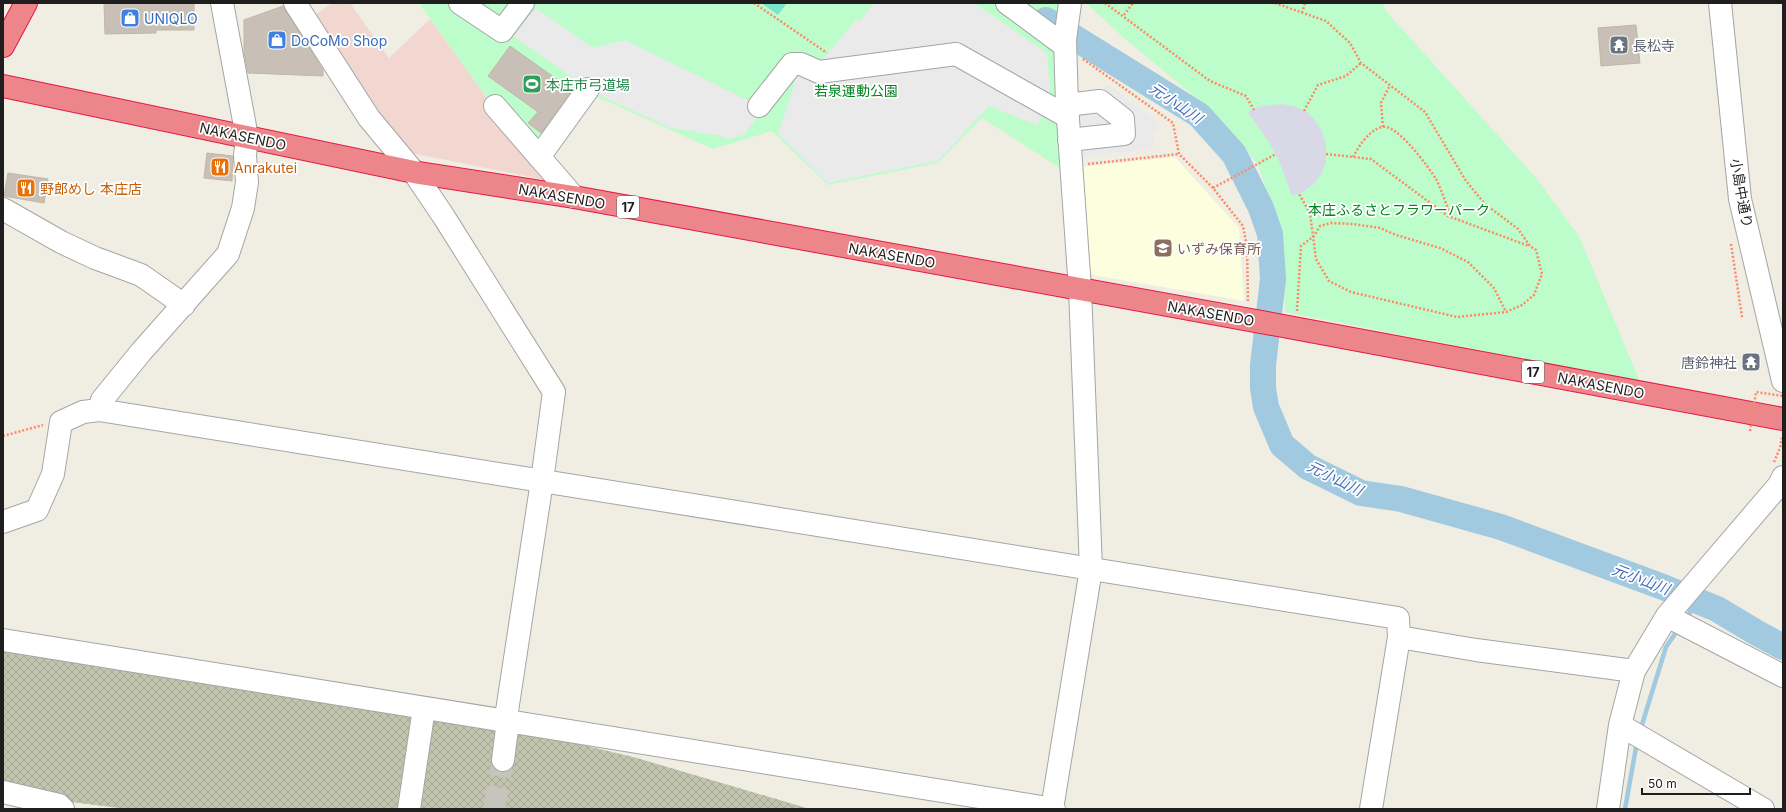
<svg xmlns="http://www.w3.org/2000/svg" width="1786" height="812" viewBox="0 0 1786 812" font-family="Inter,'Noto Sans JP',sans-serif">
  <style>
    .commercial { fill: #f2d7d1 }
    .education { fill: #fbffdd }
    .construction { fill: url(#construction-cross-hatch) }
    .park { fill: #bdfdcb }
    .pitch { fill: #7ce4ca }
    .parking { fill: #eaeaea }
    .plaza { fill: #d9d8e6 }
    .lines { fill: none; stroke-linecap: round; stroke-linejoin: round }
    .stream { stroke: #a1cae0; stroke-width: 4.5 }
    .river { stroke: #a1cae0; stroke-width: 26 }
    .building { fill: #c8c0b6; stroke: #c2b6a5 }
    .minor-tunnel { stroke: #c6c4bc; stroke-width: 22; stroke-dasharray: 22 11; stroke-linecap: butt }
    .minor-casing { stroke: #a5a5a5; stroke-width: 24 }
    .highway-casing { stroke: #e61844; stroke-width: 24 }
    .path { stroke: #ff8965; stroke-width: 2.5; stroke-dasharray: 2 2; stroke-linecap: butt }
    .minor { stroke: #fff; stroke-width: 22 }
    .highway { stroke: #ec868b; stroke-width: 22 }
    .path-bridge { stroke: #ff8965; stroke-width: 2.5; stroke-dasharray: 2 2; stroke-linecap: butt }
    .labels { text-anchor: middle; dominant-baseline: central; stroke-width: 3.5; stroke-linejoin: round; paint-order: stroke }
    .shield { fill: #fff; stroke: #626262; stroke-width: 1 }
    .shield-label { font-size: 13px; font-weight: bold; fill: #1e1e1e }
    .shop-label { font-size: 14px; fill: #366cbe; stroke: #fff; text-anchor: start }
    .worship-label { font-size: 14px; fill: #5b616d; stroke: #fff; text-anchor: start }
    .leisure-label { font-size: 14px; fill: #27864d; stroke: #fff; text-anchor: start }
    .park-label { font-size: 14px; fill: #048420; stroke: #fff }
    .street-label { font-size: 14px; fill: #1e1e1e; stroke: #fff }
    .food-label { font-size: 14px; fill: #c56008; stroke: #fff; text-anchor: start }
    .education-label { font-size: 14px; fill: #785e54; stroke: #fff; text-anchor: start }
    .water-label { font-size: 15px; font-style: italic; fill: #446db4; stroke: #fff }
  </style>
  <defs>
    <pattern id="construction-cross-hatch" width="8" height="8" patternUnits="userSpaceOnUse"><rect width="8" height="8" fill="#c2c5ae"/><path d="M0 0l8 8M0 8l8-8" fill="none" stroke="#a6a995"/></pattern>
  </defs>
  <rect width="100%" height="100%" fill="#f0ede3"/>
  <path class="commercial" d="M332,3h18l39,55 41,-39 62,86 63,77 -153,-31 -88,-135z"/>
  <path class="education" d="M1175,157l64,71 5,73 -151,-26 -6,-7 -10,-101z"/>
  <path class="construction" d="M3,645l518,85 116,28 173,51h-683l-56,-7 -68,-18z"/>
  <path class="park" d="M419,3h639l-4,32 6,133 -78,-50 -44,45 -110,22 -56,-54 -59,18 -122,-55 -52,59 -47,-48z
    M1086,3h298l1,7 151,168 43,58 61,146 -355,-70 -1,-37 -9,-61 -18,-51 -52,-58 -81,-67z"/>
  <path class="pitch" d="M761,3h26l-9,12z"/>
  <path class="parking" d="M874,3h100l73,50 5,63 -8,-4 -7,13 -48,-19 -51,55 -110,22 -50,-49 26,-79 17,6 36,-42 3,2z
    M536,8l57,40 32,-8 138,68 -18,26 -16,5 -8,-3 -50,-8 -78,-36 -80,-56z
    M1108,84l53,41 -8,12v12l-70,7 -7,-60 24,-3z"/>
  <path class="plaza" d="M1280,104l14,2 13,6 6,6 8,12 5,14v17l-4,12 -8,11 -11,8 -11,4 -13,-35 -7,-14 -24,-35 10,-5z"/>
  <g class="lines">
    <path class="stream" d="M1686,619l11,-18
      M1640,731l26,-84 13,-19
      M1625,809l12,-67"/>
    <path class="river" d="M1046,20l153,95 35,39 27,54 9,26 3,45 -10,86v23l3,19 16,38 26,22 53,26 40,6 100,28 162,60 54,22 40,24 26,14"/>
  </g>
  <path class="building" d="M104,3h90v27h-38v3l-51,1z
    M283,6l40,64v6l-75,-3 -4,-21v-32z
    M1636,25l4,38 -39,3 -3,-38z
    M510,46l62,44 -31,43 -13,-10 10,-11 -50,-36z
    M207,153l26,3 -1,25 -28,-3z
    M8,173l40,6 -4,24 -40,-7z"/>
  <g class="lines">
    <path class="minor-tunnel" d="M494,809l9,-49"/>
    <g class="minor-casing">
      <path id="minor" d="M295,3l74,115 44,53 31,46 110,175 -12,89 -35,230 1,10 -5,39
        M460,3l42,28 21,-28
        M1007,3l58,43
        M1720,3l20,196 43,182
        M1067,105l33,-4 23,18 1,15 -55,6
        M495,106l79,91
        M759,106l33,-42h9l18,8 137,-18 112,63
        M539,157l49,-68
        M3,209l58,33 34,16 46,17 43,30
        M99,410l3,-10 39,-48 87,-98 15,-46 4,-26 -2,-27 2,-18 -25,-134
        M3,522l34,-12 16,-36 8,-52 22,-10 16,-2 1299,208 1,19 -28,172
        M1667,616l116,60
        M1399,637l77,13 158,21
        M3,640l1051,169
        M1620,725l143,84
        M3,792l56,13 4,4
        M409,809l15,-101
        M1052,809l39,-240 -11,-280 -13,-184 -2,-65 5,-37
        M1608,809l12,-84 14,-54 33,-55 112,-131 4,-8"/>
    </g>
    <g class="highway-casing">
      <path id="highway" d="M3,46l23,-43
        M3,86l416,87 155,24 709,129 500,93"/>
    </g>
    <path class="path" d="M754,3l73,50
      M1105,3l105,78 36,15 8,14
      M1275,3l51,18 24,22 11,20 64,49 41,69 19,23 33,25 12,17 6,4 6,24 -8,21 -12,10 -16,7 -49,5 -106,-25 -22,-11 -13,-22 -6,-46 -11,-19
      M1302,13l3,-10
      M1124,15l9,-12
      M1083,59l90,64 6,31 34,34 30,38 4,21 1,56
      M1304,111l14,-26 28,-9 15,-13
      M1383,127l-2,-24 9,-18
      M1326,154l45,5 77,57 81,30
      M1353,157c6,-11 16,-27 29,-30 15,-4 47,41 54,52 6,12 10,25 15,37
      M1088,164l91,-10
      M1213,188l63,-34
      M1731,244l11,73
      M1297,311l4,-65 13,-10 6,-10 11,-3 22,1 27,4 16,7 44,13 28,14 26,26 12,24
      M3,436l40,-11
      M1774,462l6,-14 2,-11"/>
    <use href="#minor" class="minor"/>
    <use href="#highway" class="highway"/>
    <path class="path-bridge" d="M1750,431l6,-39 27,4"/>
  </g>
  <defs>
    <g id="shop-square" transform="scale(1)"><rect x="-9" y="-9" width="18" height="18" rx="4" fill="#3f7fe0" stroke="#fff"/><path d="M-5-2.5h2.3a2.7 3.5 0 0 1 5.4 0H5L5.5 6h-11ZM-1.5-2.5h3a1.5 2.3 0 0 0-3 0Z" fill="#fff"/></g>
    <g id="temple-square" transform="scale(1)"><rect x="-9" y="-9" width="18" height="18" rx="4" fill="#6b7280" stroke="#fff"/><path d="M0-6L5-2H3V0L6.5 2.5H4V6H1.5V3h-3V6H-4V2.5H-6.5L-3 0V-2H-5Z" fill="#fff"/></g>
    <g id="stadium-square" transform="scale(1)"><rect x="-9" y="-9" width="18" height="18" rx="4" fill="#2e9e5b" stroke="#fff"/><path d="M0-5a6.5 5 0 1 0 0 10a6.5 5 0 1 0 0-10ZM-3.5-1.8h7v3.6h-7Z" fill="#fff"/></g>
    <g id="restaurant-square" transform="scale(1)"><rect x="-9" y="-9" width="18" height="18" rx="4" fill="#e8710a" stroke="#fff"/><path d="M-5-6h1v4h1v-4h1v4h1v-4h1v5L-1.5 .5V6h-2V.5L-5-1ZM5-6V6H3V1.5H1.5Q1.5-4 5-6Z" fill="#fff"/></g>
    <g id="school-square" transform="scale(1)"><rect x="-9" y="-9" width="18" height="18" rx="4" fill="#8d6e63" stroke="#fff"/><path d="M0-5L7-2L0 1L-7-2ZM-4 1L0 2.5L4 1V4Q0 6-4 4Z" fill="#fff"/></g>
  </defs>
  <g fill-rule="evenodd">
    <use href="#shop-square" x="130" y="18"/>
    <use href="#shop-square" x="277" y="40"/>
    <use href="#temple-square" x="1619" y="45"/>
    <use href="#stadium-square" x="532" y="84"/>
    <use href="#restaurant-square" x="220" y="167"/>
    <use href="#restaurant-square" x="26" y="188"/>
    <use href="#school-square" x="1163" y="248"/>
    <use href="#temple-square" x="1751" y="362"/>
  </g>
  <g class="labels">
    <g class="shield">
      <rect x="617" y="196" width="22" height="22" rx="3"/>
      <rect x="1522" y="361" width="22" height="22" rx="3"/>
    </g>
    <g class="shield-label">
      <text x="628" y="207">17</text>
      <text x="1533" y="372">17</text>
    </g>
    <g class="shop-label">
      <text x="144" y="18">UNIQLO</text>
      <text x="291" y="40">DoCoMo Shop</text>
    </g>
    <g class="worship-label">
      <text x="1633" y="45">長松寺</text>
      <text x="1737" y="362" text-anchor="end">唐鈴神社</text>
    </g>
    <g class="leisure-label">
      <text x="546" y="84">本庄市弓道場</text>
    </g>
    <g class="park-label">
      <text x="856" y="90">若泉運動公園</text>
      <text x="1399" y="209">本庄ふるさとフラワーパーク</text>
    </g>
    <g class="street-label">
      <text transform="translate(243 136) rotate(12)">NAKASENDO</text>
      <text transform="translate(1742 193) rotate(80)">小島中通り</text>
      <text transform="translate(562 196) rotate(10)">NAKASENDO</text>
      <text transform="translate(892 255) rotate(10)">NAKASENDO</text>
      <text transform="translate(1211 313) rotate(10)">NAKASENDO</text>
      <text transform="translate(1601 385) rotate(11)">NAKASENDO</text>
    </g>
    <g class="food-label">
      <text x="234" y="167">Anrakutei</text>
      <text x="40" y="188">野郎めし 本庄店</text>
    </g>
    <g class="education-label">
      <text x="1177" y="248">いずみ保育所</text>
    </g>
    <g class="water-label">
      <text transform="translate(1176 103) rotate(34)">元小山川</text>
      <text transform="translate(1335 478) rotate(26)">元小山川</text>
      <text transform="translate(1641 579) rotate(21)">元小山川</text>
    </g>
  </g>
  <rect width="1786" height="812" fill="none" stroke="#1e1e1e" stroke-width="8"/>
  <path d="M1642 788v6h108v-6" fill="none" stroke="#1e1e1e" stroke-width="2"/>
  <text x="1648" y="788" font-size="12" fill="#1e1e1e" stroke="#ffffff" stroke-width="3" paint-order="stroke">50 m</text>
</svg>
